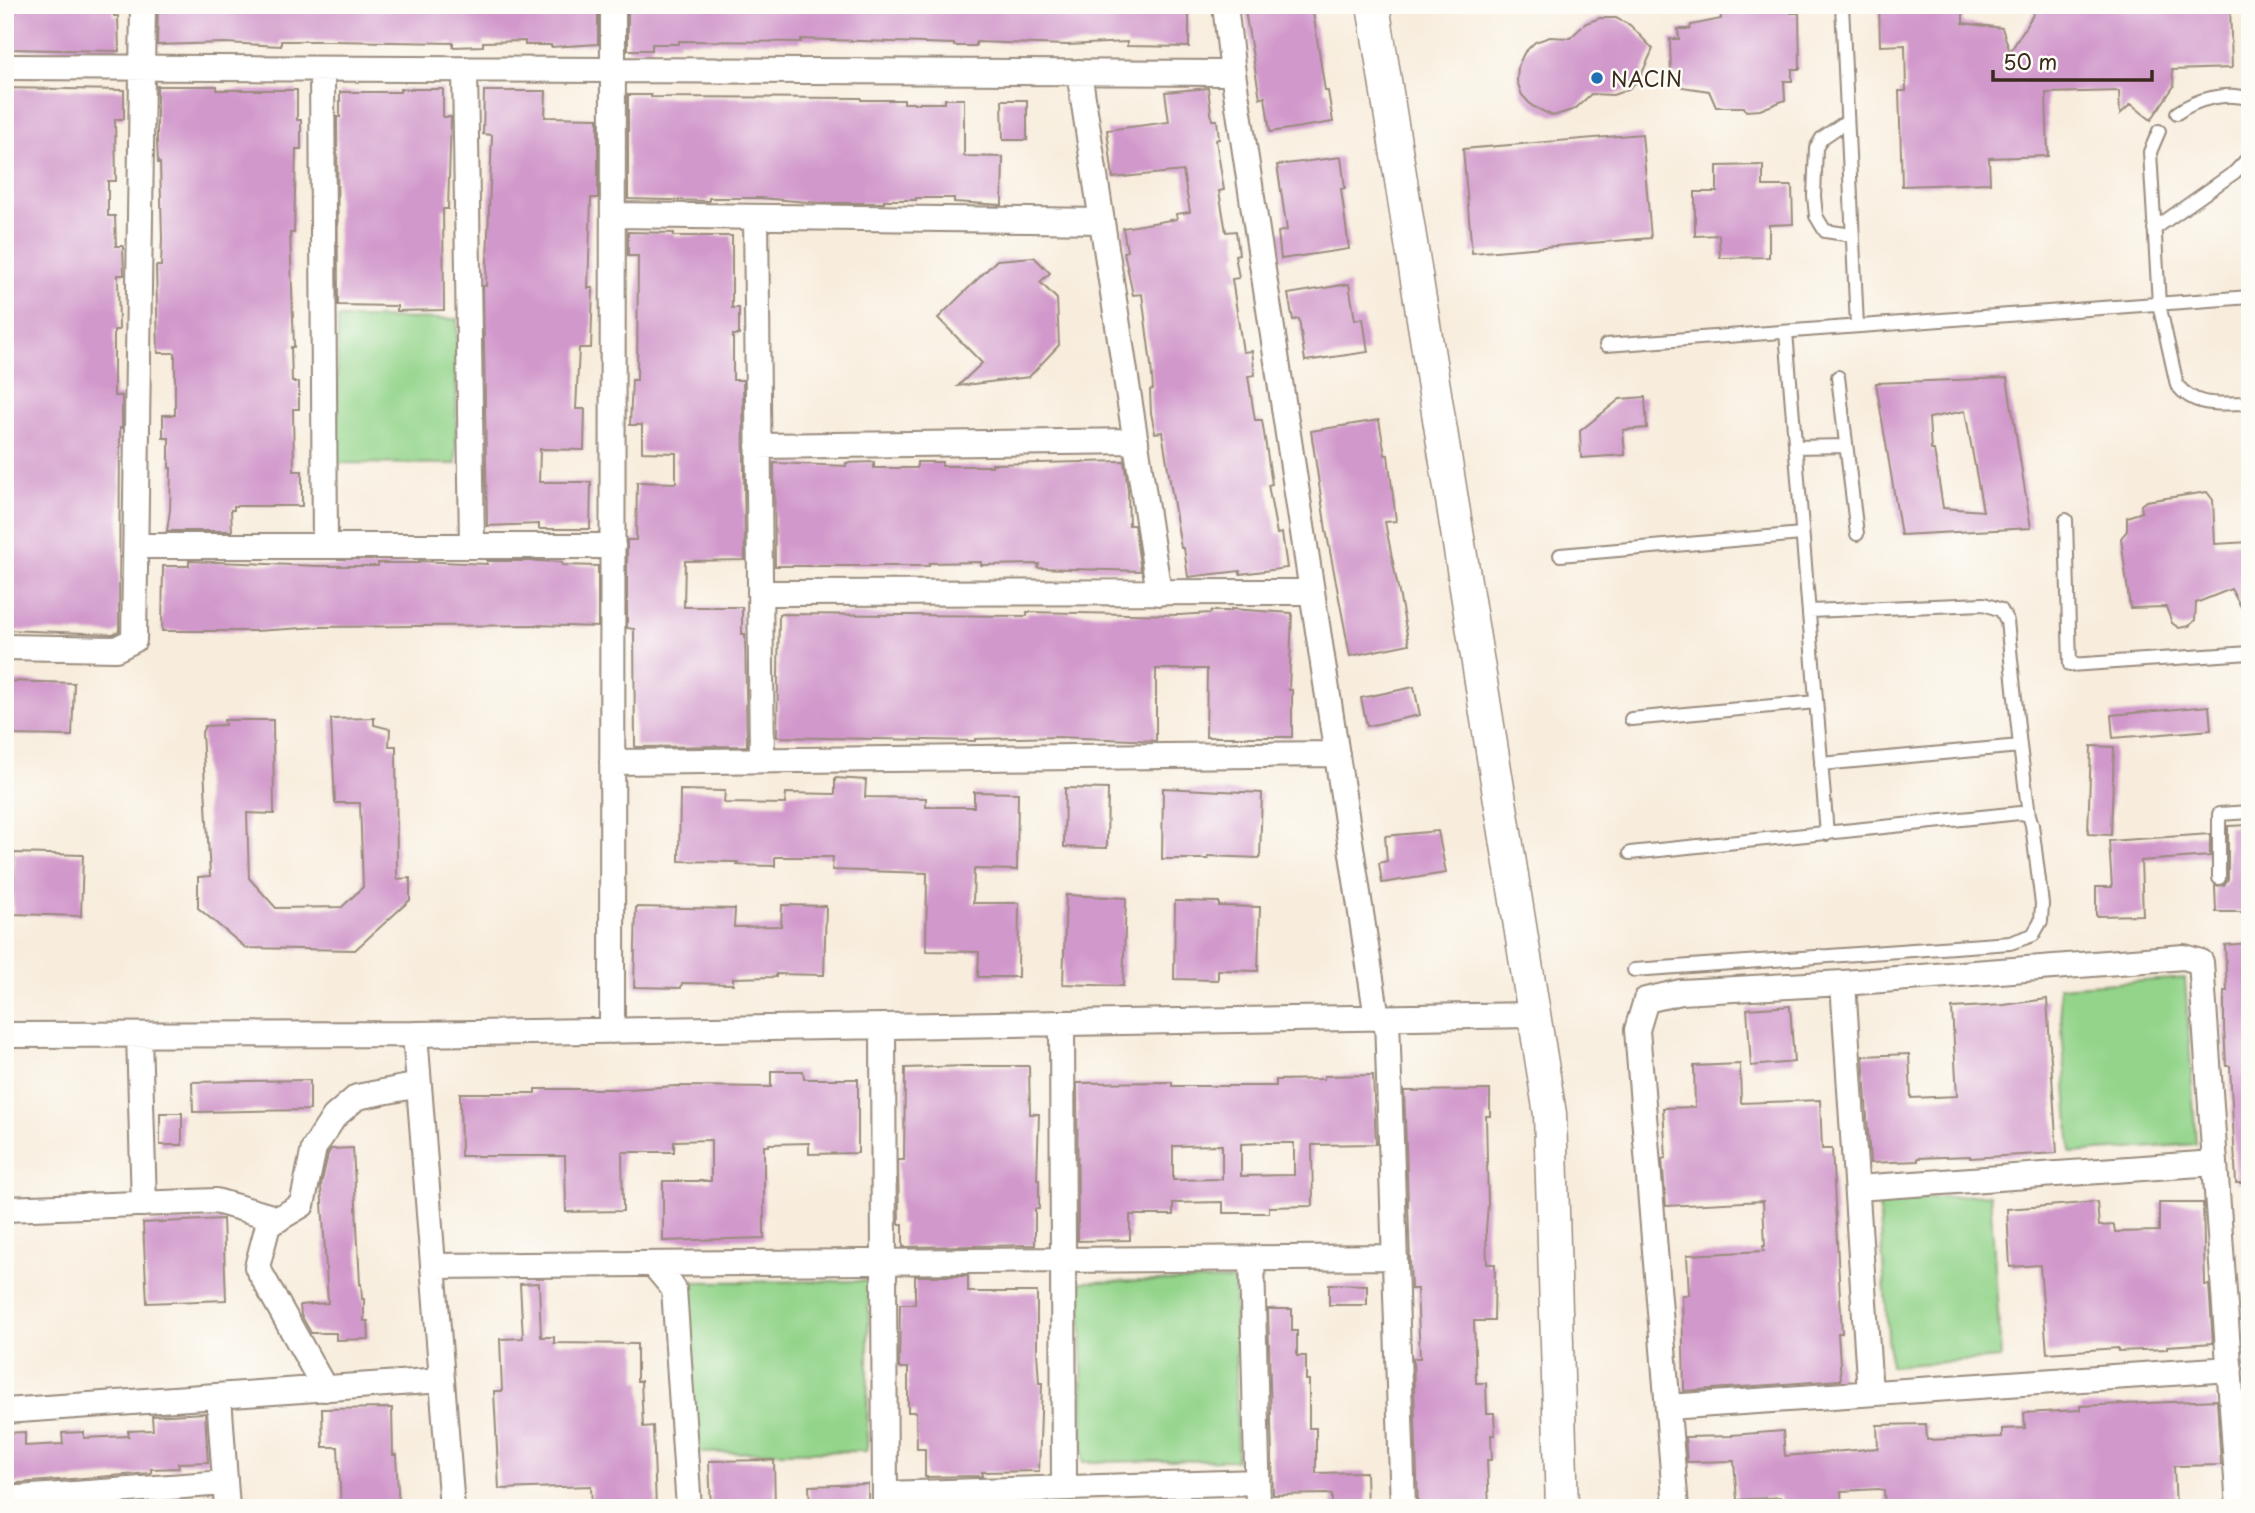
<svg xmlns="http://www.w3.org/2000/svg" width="2255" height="1513" viewBox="0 0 2255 1513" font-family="'Playpen Sans',sans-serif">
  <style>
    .green { fill: #93d48a; stroke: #677f54; stroke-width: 2 }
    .building { fill: #d198cb; fill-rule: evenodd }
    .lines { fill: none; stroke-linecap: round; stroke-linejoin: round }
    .service-casing { stroke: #9a8c7e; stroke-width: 16 }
    .minor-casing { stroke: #9a8c7e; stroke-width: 28 }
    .tertiary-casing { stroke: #9a8c7e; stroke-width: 35 }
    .service { stroke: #fff; stroke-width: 12 }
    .minor { stroke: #fff; stroke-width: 24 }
    .tertiary { stroke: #fff; stroke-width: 32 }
    .poi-dot { fill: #1f6fb2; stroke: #fdfcf7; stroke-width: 2.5 }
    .labels { text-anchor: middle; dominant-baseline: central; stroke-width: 5; stroke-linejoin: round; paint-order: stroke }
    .poi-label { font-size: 21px; fill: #3b2a1e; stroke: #fdfcf7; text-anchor: start }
  </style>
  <rect width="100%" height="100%" fill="#fdfcf7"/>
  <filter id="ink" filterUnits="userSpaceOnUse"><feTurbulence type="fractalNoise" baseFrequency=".0143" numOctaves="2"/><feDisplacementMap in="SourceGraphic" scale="14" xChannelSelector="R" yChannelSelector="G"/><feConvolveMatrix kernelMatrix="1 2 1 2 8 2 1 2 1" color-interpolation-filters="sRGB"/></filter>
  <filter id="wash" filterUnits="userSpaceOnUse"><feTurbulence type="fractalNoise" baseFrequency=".00686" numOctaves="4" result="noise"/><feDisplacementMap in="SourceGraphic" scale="28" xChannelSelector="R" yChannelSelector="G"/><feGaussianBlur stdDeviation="1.57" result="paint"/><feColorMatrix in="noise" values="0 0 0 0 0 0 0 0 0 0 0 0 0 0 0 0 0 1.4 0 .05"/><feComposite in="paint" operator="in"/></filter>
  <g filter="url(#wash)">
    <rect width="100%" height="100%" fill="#f8eddd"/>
    <path class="green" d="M338,318l119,1 -1,145 -119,-1z
      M2185,978l11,166 -125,9 -12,-166z
      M1990,1194l11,164 -111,8 -11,-165z
      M1235,1280l2,180 -154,2 -2,-180z
      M869,1281l-2,170 -177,2 -17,-171z"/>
    <g id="blocks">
      <path class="building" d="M5,5h109v11h4l1,35 -114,-2z
        M158,5h440v39l-47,3v-2h-26v-4l-42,1v4l-30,1v-4l-122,-2h-50v5l-56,-3 -68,2z
        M628,5h561v42l-62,-1v-4l-60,3 -91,-3v4h-22v-2l-153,-5v3l-122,-1v3h-27v6h-24z
        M1244,5h68l13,86h3l5,31 -63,10 -5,-35 -5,1z
        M1720,5h57l3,3h7l4,5h8l1,56h-8v12h-8l1,19 -25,10 -14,1 -2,-4h-28l-7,-16 -27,-4 -1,-12h-10l-1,-36h9l-1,-10h12l1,-4 30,-6z
        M1879,5h84v18l39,5 8,24 29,-47h191l2,63 -60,2 2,16 -23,34 -20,-16 -11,10 -1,-23 -73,2 2,63 -59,2 1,25 -88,3 -3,-95h7l-1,-46 -25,1z
        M1600,18h16l14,7 23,24 -14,31 -12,10 -14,5 -22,-1 -16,15 -22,7 -21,-10 -10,-11 -5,-14 1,-15 6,-13 11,-11 15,-5 20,1 16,-15z
        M157,86h60v4h80v30h4v29h-5l-2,84h-4l4,114h-3l1,35h7v27h-6l1,62h8v35h-68v4h-3l1,21h-65l3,-21 1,-42h-2v-30h-6v-23h12v-62h-17l-2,-87h5l1,-28 -2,-75h-2l-1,-20z
        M5,88l119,2v29h-9l1,62h-8v35h7l1,30h7l1,29h-6l1,55h-5v66h8v32h-2l-1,203 -6,3 -108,-4z
        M1208,88l4,32h5l2,19 -3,1 8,50 -5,1 7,41 10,-1 3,23 -4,1 4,23 -7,1 11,73 9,-1 3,24 -7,1 7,44h7l10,64 -4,1 9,49 5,-1 5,35 -47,6v-3l-52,6 -4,-29h-3l-19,-116 -7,1 -4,-20 -1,-23 3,-1 -2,-24 -9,-71 -9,1 -9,-43 3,-1 -4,-23 54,-9 -1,-5 14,-2 -7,-41 -70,7 -6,-48 62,-8 -4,-30z
        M400,89h43v28h8l-3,92h-5l1,101 -47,1v-5l-59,-1 -1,-188h3v-25h60z
        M484,91h62l-1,26 53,1v80h-7l-3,90h5l-2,60h-12l-3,61h9l-1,41 -44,-1 -1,33h52l-1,47h-51v-5l-52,2 -4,-240h3l6,-151 -9,-1z
        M628,95h23v2l210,1v2h43v3h41v-4h19v57l39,1 -1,48 -48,-3v-4h-38v2h-32v3h-64l-60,-5h-51v3l-81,-2z
        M1002,100h25v40h-24z
        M1642,134l9,104 -179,15 -9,-104z
        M1341,157l4,31 -4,1 8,60 -68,10 -3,-27 9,-2 -10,-65z
        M1763,165v21h29l1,38 -24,1v32l-49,1 -1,-23 -24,1v-44h22v-26z
        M628,232l46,1v3h58v72h7v27h-6v45h10l2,180 -60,1 -1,46h58v27h3l2,112 -112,1 -1,-118 -7,-1v-88h9l1,-58 39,1v-30l-34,-1v-27h-12l2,-45h5l1,-124h-10z
        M1034,257l16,16 -10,9 17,17 2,46 -30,32 -71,9 24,-23 -44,-45 59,-58z
        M1349,284l6,36 8,-2 5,34 -63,9 -6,-42 -6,1 -5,-26z
        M2007,378l24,150 -130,7 -25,-152zM1965,411l18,100 -40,-3 -9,-58h-3l-2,-32z
        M1645,397l2,31 -24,2 2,25 -44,3 -1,-27 40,-32z
        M1379,420l6,35h3l8,66 -11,1 24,122 -59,12 -24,-126 -15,-99z
        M1124,461l4,29 1,35h5l7,46 -103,-3 1,-4 -58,1v-3l-52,1v3h-154l-1,-103 72,3v-3l28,-1v6h43v-6h25v4h50v-2z
        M2207,492l6,8 2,44 35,-2v81l-19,-34 -35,14 -1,17 -6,6 -10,2 -7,-5 -6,-16 -36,1 -9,-70 6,-7v-14l15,-5 -1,-7 5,-4z
        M189,561l131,5h58v-3h41v-2l68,3v-3h51l24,1v3l36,1v61l-61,-2 -120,1 -97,1 -65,4h-93l1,-65h26z
        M1231,609l61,4 -3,77h3v47h-86l1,-68h-51v72l-98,-4 -83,2v2l-198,-4 2,-123 248,2v-4l152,3 32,-2v-2h20z
        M5,681l69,2 -2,53 -67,-1z
        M1414,687l6,28 -53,11 -6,-28z
        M2209,706l2,24 -98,8 -2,-23z
        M374,718v7l16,4 -1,17h7l1,133 13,-1v22l-55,50 -109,-2 -48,-40v-31l12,-1 -8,-144 3,-6 20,-1 -1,-5h49l1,94 -27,-1 2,65 27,30 66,-1 21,-20 -3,-84h-25l-4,-84z
        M2091,746l23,1 -3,88 -23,-1z
        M835,778l31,2 -1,17 61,1v9h48v-15l44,1 -1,77 -43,-1 -1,34h46l-1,74h-40l1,-25 -53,-1 1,-78 -95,-3 1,-13h-58v9l-38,-1 1,-3 -59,-1 1,-71 45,1 -1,12 61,1 1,-11 49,1z
        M1065,788l43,1 -1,59 -43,-1z
        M1163,788l99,5 -2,65 -52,-2v3h-46z
        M2250,825v87h-34l-1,-26 9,-1 4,-6v-53z
        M1438,831l8,42 -64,10 -3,-20 8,-2 -2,-25z
        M2210,834v22l-69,5 2,54 -47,1v-29h16l-3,-46z
        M14,853l69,2 -2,61 -68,-2z
        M1066,895l60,3 -3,88 -60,-2z
        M1175,901l44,1v4l41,1 -2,64 -40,-1v10l-44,-1z
        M782,905l44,1 -2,69 -48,-1v3l-43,1v6l-51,-1 -1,5 -47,-1 2,-80 99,2 -1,18 47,-1z
        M2250,943v240h-14l-6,-117h-4l-2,-39v-36h3l-2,-46z
        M2047,999l10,154 -87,5v-2l-52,2v3l-48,2 -7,-107 46,-2 2,44 46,-2 -5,-88 52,-3z
        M1790,1006l4,56 -43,4 -4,-57z
        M1740,1064l1,39 79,-3 2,49h10l10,184h-4l3,47 -157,11 -2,-96h7l-2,-40 77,-4 -1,-5h2l-2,-45 -97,5 -4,-47 4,-1 -3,-50 32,-1 -1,-41z
        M967,1066h62l1,48h9l-2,66h2v29h-4v36l-132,2v-23h-4l-1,-64h6l1,-92z
        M771,1071h32l1,8h54v74l-49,1v-11l-40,1v2h-5v92l-101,3v-60h48v-41l-37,1v11h-52l1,59 -57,1 -1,-56h-104l-1,-63h75v-4h94l47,-3 95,1z
        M1373,1075l3,69 -64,1 1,61 -44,1v6h-46v-11l-50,1v12h-43v25l-52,1 -1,-158 95,-1v4h104v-6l48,-1v-3zM1268,1143h26v32l-53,1v-32zM1222,1145v34l-49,1v-34z
        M310,1080v30l-117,2 -1,-30z
        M1490,1090v26h-4l2,88 -2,27 1,33h8l-1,57h-20l2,62h10l1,30h7l1,22h-4l1,25h-5l2,48h-71l-5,-150h7l-3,-69h-6l-7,-198z
        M160,1113h22v32h-22z
        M353,1148l7,136h1l1,15h2v22h4l1,18 -33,1v-7h-25l-10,-18 -1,-10 28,-2 -7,-118 7,-31 3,-5z
        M2097,1202l2,24 15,-1 1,7 44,-1v-28h44l2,82h4l4,58 -46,3v3l-49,2v-3l-71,5 -7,-88 -30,2 -3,-58z
        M223,1219l3,81 -79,3 -4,-80z
        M915,1276h53v16h69v60l2,31h3l-3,88 -57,1v4l-57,1v-28h-8l-1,-37h-8v-44h-9l1,-64h15z
        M539,1283l2,54h13v6l83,1v37h4l2,46 10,-1 3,82h-64l-1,-22 -92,3 -5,-98h8l-2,-52 23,-1 -3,-54z
        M1329,1284l38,1v20h-38z
        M1268,1309h24v22h5v25h9v24h3v48h7v45l50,-1 1,36h-35v-13l-5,-1 -54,1z
        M2217,1400l4,65 -47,1 2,42h-291l-1,-18 -5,-1 -38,2 1,17h-61l-1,-11 -43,3 -3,-39 -47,1 -2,-25 47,-1v-1l51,-4 2,25 93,-8 -1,-23 49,-1 1,16 75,-3v-8l23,-1 -1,-15 56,-3v-4z
        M392,1408l1,47h3l3,53h-58l-3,-61h-15l-1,-38z
        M205,1413l3,49 -30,1 1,5 -28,1v4l-146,11v-51l20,-1v14l38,-2 -1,-11 22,-1v6l45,-2 -1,-5 25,-1 -1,-14z
        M774,1460l1,48h-64l-2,-47z
        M868,1484v24h-58l-1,-22z"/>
    </g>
  </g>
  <g filter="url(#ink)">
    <use href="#blocks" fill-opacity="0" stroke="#9a8c7e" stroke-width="2"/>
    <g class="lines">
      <g class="service-casing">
        <path id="service" d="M1842,5l15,321
          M2177,113c19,-14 50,-22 73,-14
          M1847,121l-25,17 -6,10 -2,48 2,20 9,15 27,4
          M2159,131l-9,21 9,152 18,81c19,24 44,18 73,18
          M2154,229l81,-57 15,-16
          M1786,332l41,502
          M1606,345l644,-48
          M1838,377l19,157
          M1795,447l51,-1
          M2066,520l4,145 180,-12
          M1560,555l242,-21
          M1809,611l175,-7 17,6 6,11 13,125 -199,18
          M1631,719l185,-17
          M2020,746l9,69
          M1630,853l390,-40 9,2 3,10 10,79 -1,17 -8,14 -23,8 -376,27
          M2219,878v-64l31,-2"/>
      </g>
      <g class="minor-casing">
        <path id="minor" d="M1225,5l8,68 144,945
          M5,67l1228,6
          M322,69l3,477
          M465,69l7,477
          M1079,72l80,521
          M613,215l489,6
          M756,217l6,543
          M758,446l378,-5
          M136,546h477
          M760,593l552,-1
          M5,647l111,2 18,-9 9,-635
          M612,762l725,-8
          M1843,983l27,410
          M1387,1018l16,490
          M1062,1023l2,465
          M883,1026l2,482
          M612,1031l1,-1026
          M415,1034l37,474
          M5,1035l410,-1 1119,-19
          M139,1035l5,169
          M1857,1188l358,-25
          M5,1209l211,-8 63,18
          M1252,1259l6,249
          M653,1264l21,25 15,219
          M433,1266l962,-9
          M325,1389l-68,-122 11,-42 34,-20 12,-57 20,-31 23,-20 62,-12
          M219,1397l8,111
          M1668,1407l562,-38
          M5,1411l437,-31
          M885,1494l372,-12
          M5,1499l220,-16
          M1676,1508l-39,-478 9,-30 35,-8 162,-9 341,-26 17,5 38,546"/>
      </g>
      <g class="tertiary-casing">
        <path id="tertiary" d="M1373,5l177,1109 12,394"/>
      </g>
      <use href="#service" class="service"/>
      <use href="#minor" class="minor"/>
      <use href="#tertiary" class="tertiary"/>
    </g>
  </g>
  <circle class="poi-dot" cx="1597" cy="78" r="7"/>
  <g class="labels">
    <g class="poi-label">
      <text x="1611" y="78">NACIN</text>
    </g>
  </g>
  <rect width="2255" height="1513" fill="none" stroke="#fdfcf7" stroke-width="28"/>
  <path d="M1993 70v10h159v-10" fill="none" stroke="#3b2a1e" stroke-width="3.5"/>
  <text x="2003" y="70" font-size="21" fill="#3b2a1e" stroke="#fdfcf7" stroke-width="5" paint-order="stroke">50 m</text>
</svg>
